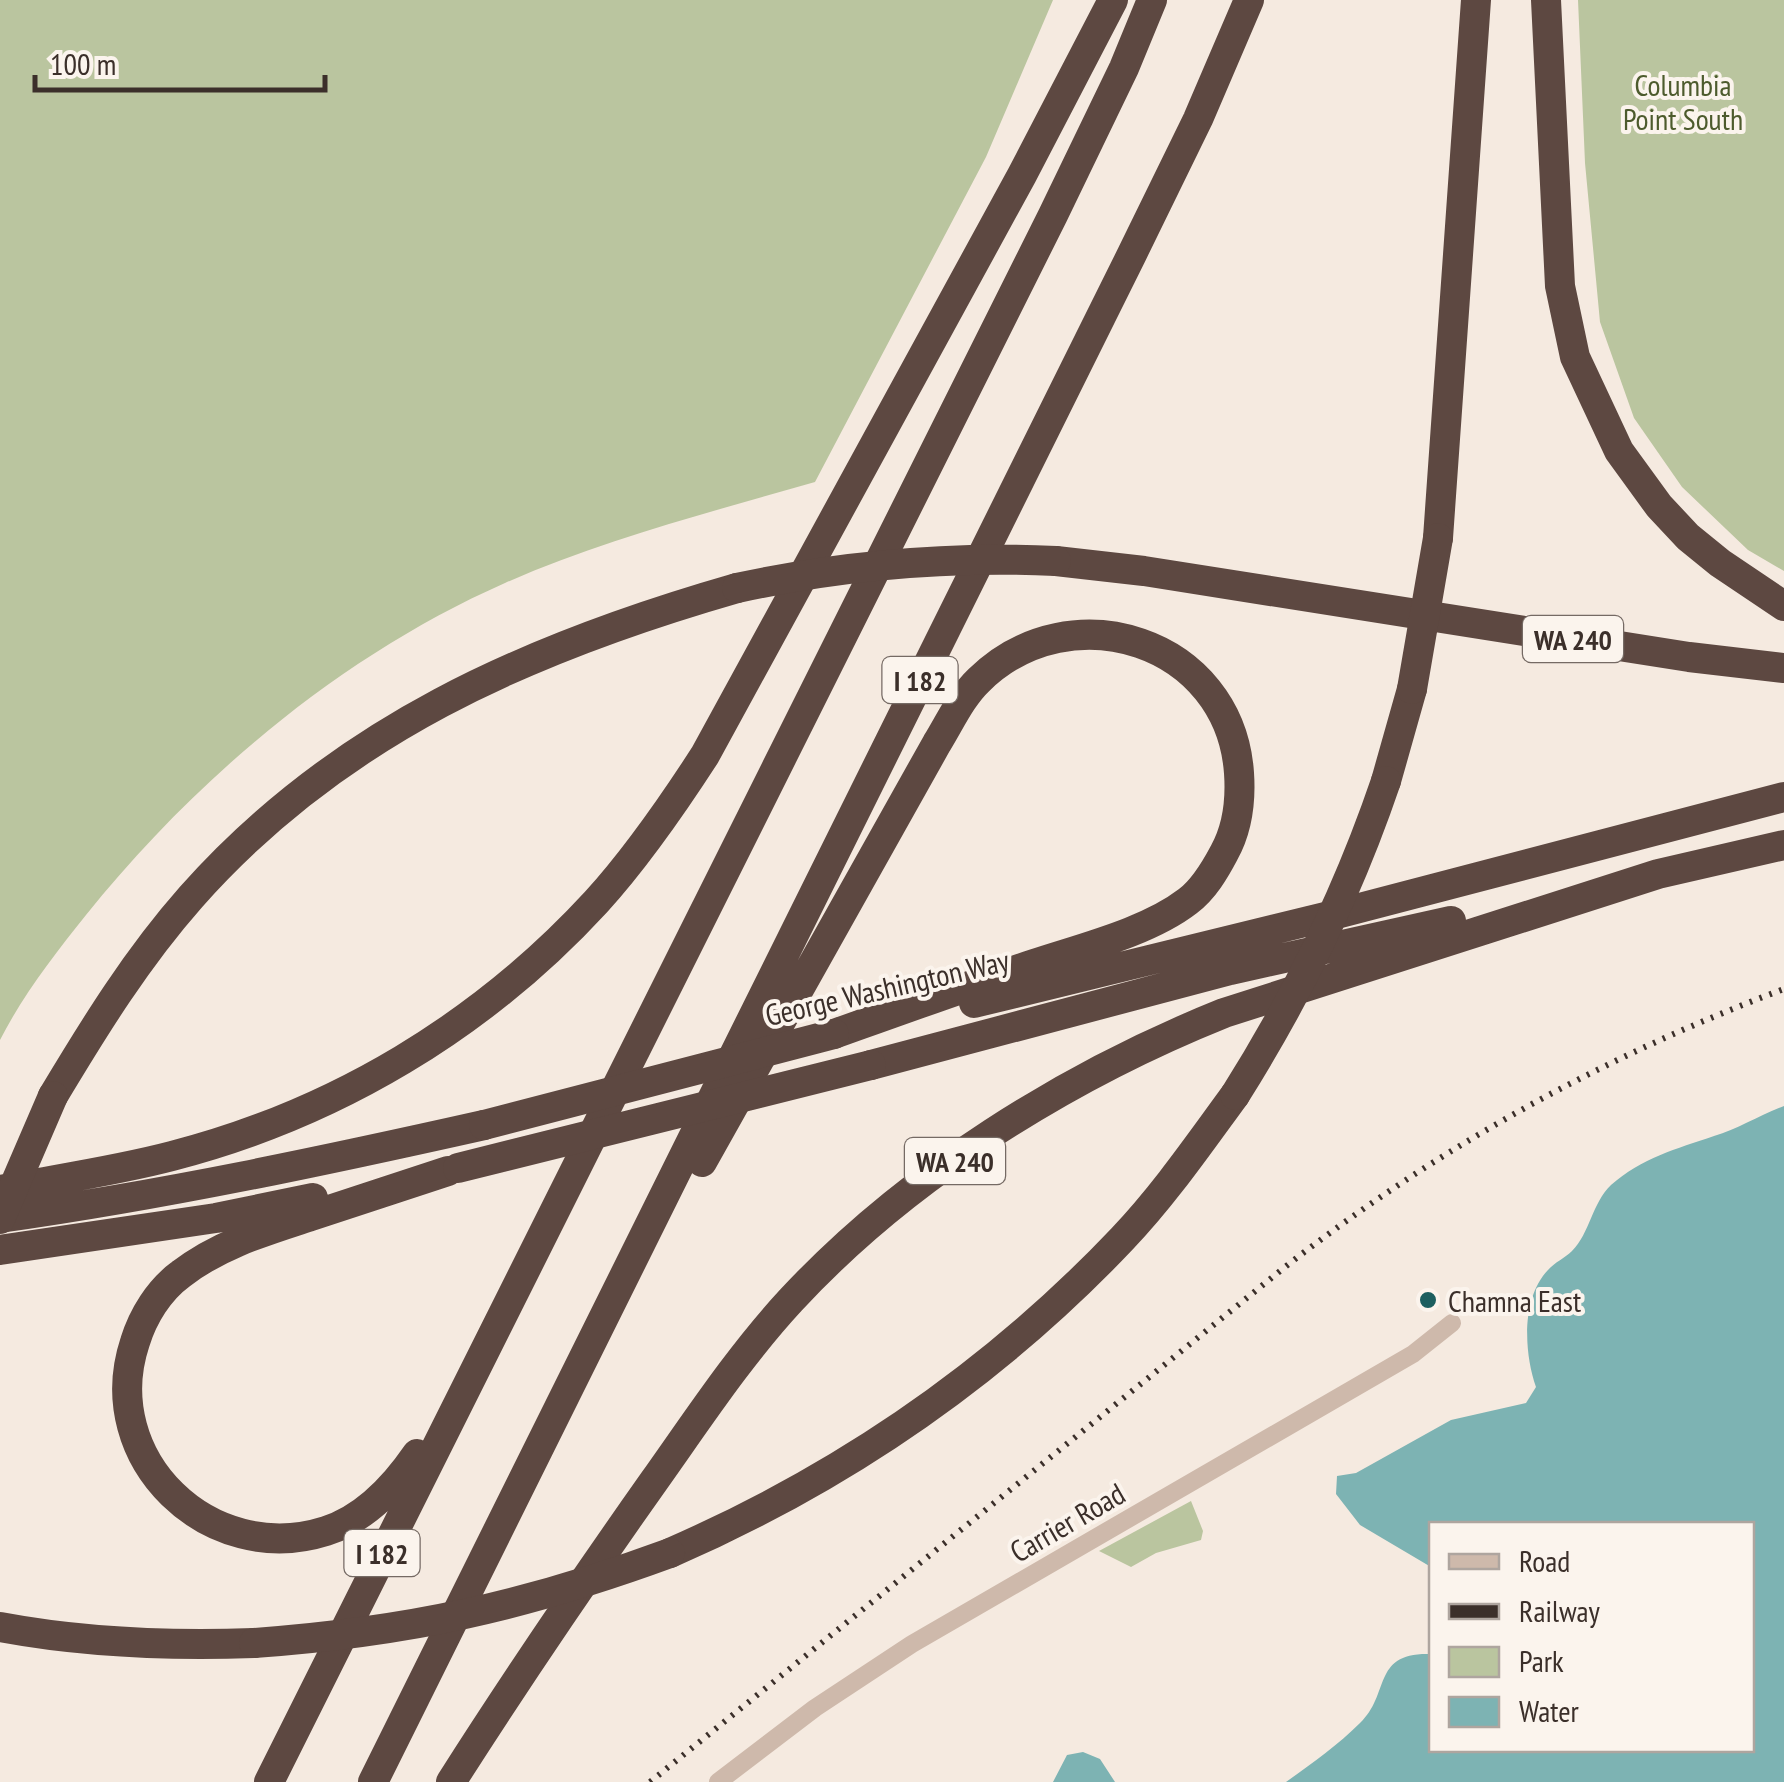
<svg xmlns="http://www.w3.org/2000/svg" width="1784" height="1782" viewBox="0 0 1784 1782" font-family="'PT Sans Narrow',sans-serif">
  <style>
    .green { fill: #bac59f }
    .water { fill: #7db3b3 }
    .lines { fill: none; stroke-linecap: round; stroke-linejoin: round }
    .street { stroke: #ceb9ab; stroke-width: 18 }
    .highway { stroke: #5d4841; stroke-width: 30 }
    .rail { stroke: #3b2f2a; stroke-width: 6; stroke-dasharray: 2.5 8; stroke-linecap: butt }
    .highway-bridge { stroke: #5d4841; stroke-width: 30 }
    .poi-dot { fill: #1d5f60; stroke: #fbf4ed; stroke-width: 4 }
    .labels { text-anchor: middle; dominant-baseline: central; stroke-width: 8; stroke-linejoin: round; paint-order: stroke }
    .shield { fill: #fbf4ed; stroke: #756a64; stroke-width: 2.5 }
    .shield-label { font-size: 28px; font-weight: bold; fill: #3b2f2a }
    .park-label { font-size: 30px; fill: #4d5b2d; stroke: #fbf4ed }
    .street-label { font-size: 30px; fill: #3b2f2a; stroke: #fbf4ed }
    .poi-label { font-size: 30px; fill: #3b2f2a; stroke: #fbf4ed; text-anchor: start }
  </style>
  <rect width="100%" height="100%" fill="#f5eae0"/>
  <path class="green" d="M0,0h1053l-67,157 -171,325c-104,30 -210,57 -310,101 -163,72 -308,194 -419,332 -32,40 -63,80 -86,125z
    M1578,0h206v571l-36,-21 -66,-63 -48,-69 -34,-96 -15,-159z
    M1191,1501l12,30 -2,9 -45,13 -25,14 -32,-16z"/>
  <path class="water" d="M1784,1106v676h-498c25,-18 52,-37 74,-59 31,-29 11,-71 71,-69l1,96h320v-226h-320l-1,43 -71,-42 -24,-31 1,-18 19,-3 95,-53 75,-17 10,-16c-12,-34 -15,-89 12,-117 7,-8 17,-12 24,-19 18,-18 20,-48 39,-66 31,-27 65,-36 103,-49 24,-7 46,-21 70,-30z
    M1083,1752l17,7 15,23h-62l14,-27z"/>
  <g class="lines">
    <path class="street" d="M718,1782l97,-74 97,-64 501,-290 39,-31"/>
    <path class="highway" d="M1546,0l14,286 15,71 44,94 40,55 29,31 32,26 64,43
      M1438,538l38,-538
      M1056,561l88,10 545,86 95,11
      M1386,781l26,-92
      M974,1003l355,-87 455,-119
      M871,1065l359,-95 221,-49
      M53,1096c42,-70 84,-138 138,-199 147,-166 337,-249 546,-309
      M702,1162l235,-419c13,-21 24,-46 42,-63 92,-90 251,-39 260,93 2,29 -1,55 -15,80 -9,17 -20,36 -36,48 -40,31 -106,47 -154,63 -67,22 -133,46 -200,70
      M0,1190c57,-11 115,-19 172,-34 163,-42 310,-130 424,-254 41,-45 76,-96 109,-147l317,-580 91,-175
      M0,1218c163,-23 323,-57 484,-93
      M0,1250l216,-32 97,-20
      M417,1454c-22,32 -53,65 -91,77 -116,37 -230,-72 -191,-189 8,-26 24,-52 46,-68 39,-30 84,-43 130,-58 46,-15 91,-30 137,-45
      M670,1553c172,-75 323,-178 452,-314 42,-44 77,-95 113,-144
      M0,1627c85,16 168,19 254,16
      M269,1782l784,-1567 71,-147 28,-68
      M373,1782l759,-1528 66,-135 51,-119
      M451,1782c65,-102 133,-202 203,-301 44,-62 86,-126 137,-181 116,-125 276,-224 433,-287l434,-139 126,-29"/>
    <path class="rail" d="M650,1782l635,-515c152,-119 317,-210 499,-278"/>
    <path class="highway-bridge" d="M737,588c106,-23 210,-32 319,-27
      M1412,689l26,-151
      M1235,1095c63,-100 113,-202 151,-314
      M484,1125l350,-91
      M458,1168l413,-103
      M0,1219l53,-123
      M254,1643c153,-11 272,-37 416,-90"/>
  </g>
  <circle class="poi-dot" cx="1428" cy="1300" r="10"/>
  <g class="labels">
    <g class="shield">
      <rect x="1523" y="616" width="100" height="46" rx="8"/>
      <rect x="882.5" y="657" width="75" height="46" rx="8"/>
      <rect x="905" y="1138" width="100" height="46" rx="8"/>
      <rect x="344.5" y="1530" width="75" height="46" rx="8"/>
    </g>
    <g class="shield-label">
      <text x="1573" y="639">WA 240</text>
      <text x="920" y="680">I 182</text>
      <text x="955" y="1161">WA 240</text>
      <text x="382" y="1553">I 182</text>
    </g>
    <g class="park-label">
      <text x="1683" y="84">Columbia<tspan x="1683" dy="34">Point South</tspan></text>
    </g>
    <g class="street-label">
      <text transform="translate(887 987) rotate(-13)">George Washington Way</text>
      <text transform="translate(1067 1522) rotate(-30)">Carrier Road</text>
    </g>
    <g class="poi-label">
      <text x="1448" y="1300">Chamna East</text>
    </g>
  </g>
  <rect x="1429" y="1522" width="325" height="230" fill="#fbf4ed" stroke="#aea59f" stroke-width="2.5"/>
  <rect x="1449" y="1554" width="50" height="15" fill="#ceb9ab" stroke="#aea59f" stroke-width="2.5"/>
  <text x="1519" y="1572" font-size="30" fill="#3b2f2a">Road</text>
  <rect x="1449" y="1604" width="50" height="15" fill="#3b2f2a" stroke="#aea59f" stroke-width="2.5"/>
  <text x="1519" y="1622" font-size="30" fill="#3b2f2a">Railway</text>
  <rect x="1449" y="1647" width="50" height="30" fill="#bac59f" stroke="#aea59f" stroke-width="2.5"/>
  <text x="1519" y="1672" font-size="30" fill="#3b2f2a">Park</text>
  <rect x="1449" y="1697" width="50" height="30" fill="#7db3b3" stroke="#aea59f" stroke-width="2.5"/>
  <text x="1519" y="1722" font-size="30" fill="#3b2f2a">Water</text>
  <path d="M35 75v15h290v-15" fill="none" stroke="#3b2f2a" stroke-width="5"/>
  <text x="50" y="75" font-size="30" fill="#3b2f2a" stroke="#fbf4ed" stroke-width="8" paint-order="stroke">100 m</text>
</svg>
